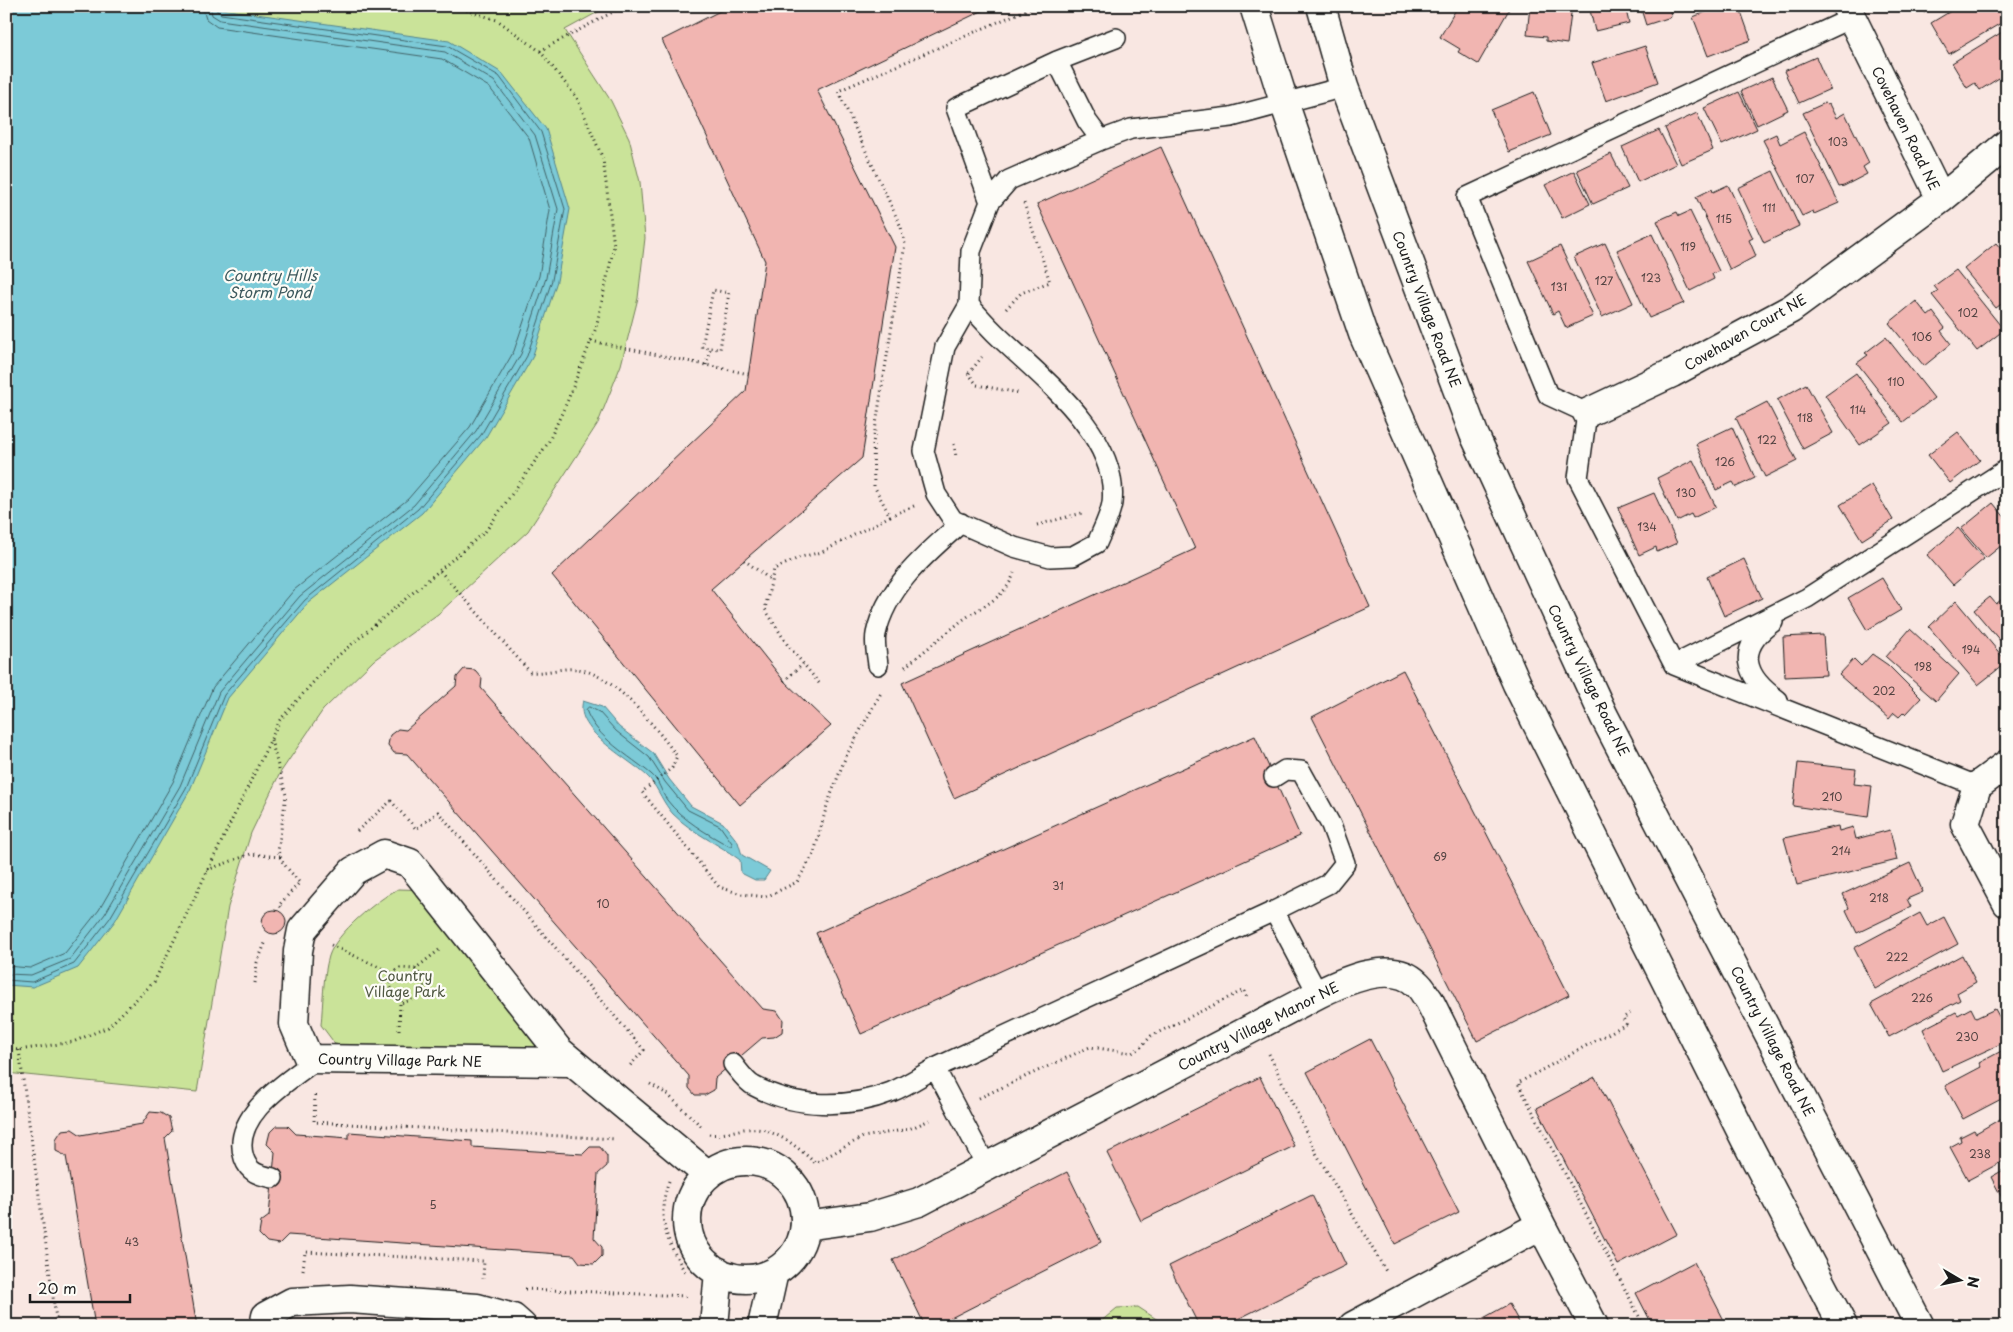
<svg xmlns="http://www.w3.org/2000/svg" width="2013" height="1332" viewBox="0 0 2013 1332" font-family="'Playpen Sans',sans-serif">
  <style>
    .green { fill: #cae399; stroke: #73805a }
    .water { fill: #7bcad7; stroke: #55848c }
    .lines { fill: none; stroke-linecap: round; stroke-linejoin: round }
    .shore { stroke: #426267; stroke-width: 1 }
    .building { fill: #f1b5b1; stroke: #1c1c1c }
    .lane-casing { stroke: #1c1c1c; stroke-width: 22 }
    .street-casing { stroke: #1c1c1c; stroke-width: 31 }
    .secondary-casing { stroke: #1c1c1c; stroke-width: 31 }
    .path { stroke: #1c1c1c; stroke-width: 3; stroke-dasharray: 1 4; stroke-linecap: butt }
    .lane { stroke: #fdfcf7; stroke-width: 19 }
    .street { stroke: #fdfcf7; stroke-width: 28 }
    .secondary { stroke: #fdfcf7; stroke-width: 28 }
    .labels { text-anchor: middle; dominant-baseline: central; stroke-width: 4.5; stroke-linejoin: round; paint-order: stroke }
    .number-label { font-size: 11px; fill: #514241 }
    .street-label { font-size: 14px; fill: #1c1c1c; stroke: #fdfcf7 }
    .park-label { font-size: 14px; fill: #505842; stroke: #fdfcf7 }
    .water-label { font-size: 15px; font-style: italic; fill: #3d595d; stroke: #fdfcf7 }
  </style>
  <rect width="100%" height="100%" fill="#f9e7e2"/>
  <filter id="ink" filterUnits="userSpaceOnUse"><feTurbulence type="fractalNoise" baseFrequency=".02" numOctaves="2"/><feDisplacementMap in="SourceGraphic" scale="10" xChannelSelector="R" yChannelSelector="G"/><feConvolveMatrix kernelMatrix="1 2 1 2 8 2 1 2 1" color-interpolation-filters="sRGB"/></filter>
  <g filter="url(#ink)">
    <path class="green" d="M6,6h603l-44,24 46,71 18,37 11,44 5,56 -7,60 -17,67 -23,58 -70,108 -90,83 -64,46 -51,50 -43,63 -29,60 -23,74 -31,185 -191,-19z
      M398,889l34,1 127,161 -212,9 -26,-35c2,-21 2,-49 8,-69 7,-23 48,-56 69,-67z
      M1138,1307l29,19h-67l-1,-3 18,-15z"/>
    <path class="water" d="M6,6h193l250,35 53,32 44,56 24,80 -13,72 -25,77 -46,79 -64,76 -114,90 -80,95 -38,92 -75,131 -37,47 -45,19 -27,-2z
      M583,701l19,6 17,20 34,26 16,26 22,27 32,17 15,19 4,13 28,16 -6,9h-9l-14,-7 -1,-13c-21,-16 -48,-27 -67,-46 -10,-11 -14,-24 -23,-35 -17,-19 -77,-47 -67,-78z"/>
    <g class="lines">
      <path class="shore" d="M589,707l10,5 17,19 33,26 16,25 23,28 32,16 12,17v3h-3c-21,-12 -47,-26 -62,-46 -6,-8 -8,-20 -16,-26 -21,-18 -55,-36 -65,-64z
        M6,966l24,2 35,-15 34,-43 74,-128 40,-95 81,-97 114,-91 62,-72 44,-76 25,-75 11,-66 -21,-72 -40,-51 -47,-28 -225,-32 -11,-8 -4,-13
        M6,974l25,1 39,-16 35,-45 75,-128 39,-94 81,-96 114,-91 62,-74 45,-77 25,-76 12,-69 -23,-74 -41,-54 -49,-29 -225,-32 -8,-5 -2,-9
        M6,980l26,2 42,-18 36,-46 76,-130 38,-93 81,-95 113,-91 63,-74 46,-79 25,-76 13,-71 -24,-77 -42,-56 -52,-30 -226,-32 -4,-3 -1,-5"/>
    </g>
    <path class="building" d="M730,6h262l-175,84 78,157 -33,211 -151,131 73,92 47,45 -91,79 -188,-230 194,-184 19,-130 -103,-221z
      M1458,6h53l-33,58 -20,-12 2,-3 -20,-12z
      M1530,6h42l-5,38 -21,-3v-4l-19,-2z
      M1589,6h36l4,17 -34,8z
      M1640,6h43l-13,5 1,6 -25,8z
      M1721,6h18l12,34 -43,16 -15,-39z
      M1920,6h18l-14,7z
      M1959,6h39l8,14 -57,34 -18,-31z
      M2007,29v44l-27,17 -5,-7 -8,5 -15,-25z
      M1645,46l13,36 -52,19 -14,-38z
      M1816,57l14,32 -31,14 -15,-32z
      M1772,77l16,33 -31,15 -16,-34z
      M1534,92l17,43 -42,17 -18,-42z
      M1739,92l18,37 -35,16 -18,-37z
      M1825,103l2,2 2,-1 7,14 9,-5 24,50 -6,4 4,7 -23,12 -5,1 -36,-74z
      M1697,113l16,37 -32,14 -16,-36z
      M1659,130l17,34 -38,18 -16,-35z
      M1804,132l35,71 -25,11 -1,-3 -11,5 -39,-76 13,-6 4,10z
      M1161,147l209,460 -416,191 -52,-115 293,-134 -158,-345z
      M1611,154l17,34 -35,16 -16,-34z
      M1574,171l16,33 -28,14 -17,-33z
      M1773,171l26,55 -35,17 -26,-55z
      M1728,185l25,53 -4,2 7,16 -26,14 -34,-73 16,-8 1,3z
      M1690,211l29,60 -7,3 2,5 -24,12 -33,-70 20,-9 2,4z
      M1652,234l32,69 -35,15 -32,-68z
      M1605,243l28,60 -31,14 -28,-60z
      M1996,243l11,13v44l-11,8 -32,-39z
      M1560,246l33,70 -27,12 -8,-17 -5,3 -25,-53z
      M1956,270l48,60 -27,21 -45,-56 6,-4 -4,-5z
      M1916,301l12,15 5,-4 12,16 -4,3 10,13 -27,22 -35,-43z
      M1886,337l48,61 -31,24 -46,-59 11,-8 -3,-2z
      M1856,373l36,50 -32,22 -35,-50z
      M1806,384l27,49 -30,16 -26,-49z
      M1767,402l30,59 -32,16 -29,-59z
      M1732,427l23,51 -19,9 -3,-5 -17,8 -20,-46z
      M1958,432l22,28 -30,23 -22,-28z
      M1693,460l23,47 -23,11 -2,-4 -14,7 -20,-43z
      M1872,485l21,35 -31,20 -22,-35z
      M1654,493l23,50 -20,9 -1,-5 -17,8 -21,-47z
      M1993,503l14,17v21l-21,17 -25,-29z
      M1958,528l26,31 -31,26 -26,-30z
      M1744,559l18,39 -38,18 -17,-39z
      M1882,578l19,32 -34,20 -19,-32z
      M2007,595v54l-33,-39 16,-13 6,7z
      M1956,601l51,61 -29,23 -49,-58z
      M1910,629l49,45 -23,27 -50,-44z
      M1823,635l3,40 -41,2 -2,-40z
      M1872,654l16,11 33,33 -15,16 -2,-2 -5,5 -5,-4 -5,6 -50,-44 15,-16 7,7z
      M464,669l11,1 7,8 -1,10 282,321 14,2 6,9 -1,12 -8,5 -12,1 -47,40 -1,12 -9,5h-10l-6,-7v-12l-282,-322 -13,-1 -6,-8 2,-10 8,-6 8,1 50,-44 1,-9z
      M1403,670l166,325 -92,46 -165,-324z
      M1255,736l45,100 -439,198 -45,-101z
      M1798,763l58,6 -2,15 18,2 -4,31 -75,-11z
      M1838,826l1,5 14,-4 3,12 34,-9 7,30 -100,25 -13,-47z
      M1910,863l13,29 -16,7 4,8 -54,26 -11,-23 3,-2 -6,-14z
      M262 922a12 12 0 1 1 24 0a12 12 0 1 1-24 0Z
      M1920,913l7,13 17,-9 14,27 -83,45 -21,-41z
      M1962,955l14,27 -19,11 3,7 -71,37 -18,-33z
      M1971,1008l5,10 19,-9 12,22v10l-65,30 -19,-42 33,-17 2,3z
      M1370,1039l89,173 -64,32 -88,-172z
      M2007,1048v38l-2,2 2,8 -44,23 -18,-33 36,-19 -2,-4z
      M1260,1077l34,69 -153,75 -34,-68z
      M1595,1077l82,157 -59,31 -81,-157z
      M150,1112l11,1 8,5 3,13 -7,7 32,188h-102l-29,-170 -10,-5v-12l6,-9 10,-1 9,6 61,-11z
      M2007,1115v44l-39,21 -18,-33 11,-6 -1,-4 14,-7 2,3z
      M276,1126h12l8,8 53,4v-6l123,9v6l111,7 7,-7h10l7,9v10l-9,8 -4,64 8,9v9l-8,8 -14,-1 -6,-8 -286,-20 -9,9 -12,-2 -8,-8 2,-12 8,-6 6,-64 -8,-8 3,-12z
      M2007,1168v32l-2,-4 -3,2 -11,-21z
      M1067,1172l34,70 -166,84h-10l-32,-66z
      M1312,1195l34,70 -122,61h-25l-30,-60z
      M1694,1262l33,64h-74l-17,-33z
      M1509,1304l12,22h-52z
      M599,1321l65,3v2h-65z"/>
    <g class="lines">
      <g class="lane-casing">
        <path id="lane" d="M1852,18l-385,179 81,198 39,18 -9,65 96,187 303,121
          M1057,61l30,60 14,19 30,-11 100,-12 113,-30
          M990,202l19,-22 92,-40
          M969,305c8,9 17,19 26,28 43,42 125,102 117,170 -2,13 -10,28 -15,40l-24,13 -23,1 -36,-10 -61,-27 -17,-26 -12,-43 21,-104 24,-42 2,-54 19,-49 -34,-94 101,-47 59,-23
          M1773,622c-38,27 -29,54 5,78
          M878,665c-1,-10 -4,-22 -2,-31 10,-47 50,-80 85,-111
          M1674,665l133,-67 200,-129
          M1274,777l11,-7 16,1 30,54 14,38 -17,21 -54,27
          M733,1064c6,7 13,18 21,22 41,22 94,23 137,6 15,-6 30,-16 44,-24
          M987,1167l-52,-99 339,-157 44,83
          M273,1178c-14,-3 -24,-5 -29,-20 -14,-42 44,-77 72,-98"/>
      </g>
      <g class="street-casing">
        <path id="street" d="M1846,6l95,193
          M1587,413l85,-40 119,-64 150,-110 66,-55
          M2007,764l-30,22 -12,38 42,79
          M570,1062l-261,-3 -15,-35 4,-73 4,-21 51,-59 31,-17 26,9 149,188 149,124
          M687 1220a59 59 0 1 1 118 0a59 59 0 1 1-118 0Z
          M805,1226l65,-9 49,-15 399,-208c26,-13 74,-35 99,-10 5,4 8,11 12,16l112,225 53,101
          M264,1326l2,-10 26,-14 58,-3 127,9 36,10 9,8
          M714,1326l5,-54
          M762,1326l12,-54
          M1353,1326l188,-101"/>
      </g>
      <g class="secondary-casing">
        <path id="secondary" d="M1254,6l30,96 79,232 154,350 229,457 97,185
          M1321,6l23,81 130,347 130,282 316,610"/>
      </g>
      <path class="path" d="M540,51l84,-45
        M1006,309l15,-16 29,-11 -26,-79
        M591,341l158,33
        M706,365l4,-17 -8,-1 11,-57 16,3 -9,56 -10,-1
        M968,373l9,12 42,8
        M969,373l13,-16
        M954,444l2,13
        M914,506l-24,10 -16,-30 -1,-43 32,-199 -4,-17 -63,-136 197,-85
        M1037,525l45,-12
        M744,560l27,20
        M440,571l90,101c16,2 32,-5 47,-3 38,5 78,58 100,87l-5,12 -30,24 77,95 22,7 25,3 31,-15 17,-29 13,-48 19,-49 36,-65
        M905,667c18,-15 37,-30 55,-45 20,-16 45,-22 54,-49
        M784,681l19,-17
        M819,683l-32,-39 -22,-35 9,-40 27,-12 21,-5 68,-36
        M271,740l15,55 -8,56 5,12 16,19
        M357,831l34,-30 25,28 22,-17 206,238 -16,18
        M207,870l44,-16 29,3
        M281,907l-2,-2 21,-23
        M331,945l61,28
        M415,969l9,10v12l-9,8 -15,4 -10,-17 2,-13 8,-5 15,1 24,-19
        M255,983l2,-20 9,-22
        M1630,1013l-7,5 3,6 -108,59 126,243
        M399,1030l1,-27
        M6,1049l13,1 54,-8 35,-15 46,-45 126,-262 53,-60 152,-128 63,-89 19,-41 29,-74 18,-82 -11,-87 -26,-61 -37,-47 -43,-31 -44,-14
        M19,1050l38,276
        M1269,1054l47,99 71,120
        M650,1084l17,10 34,32
        M315,1095l-1,27 301,17
        M979,1098l111,-51 42,6 9,-6 10,-11 93,-46 3,8
        M709,1134c12,2 23,-3 35,-5 28,-3 52,16 71,34l48,-26 46,-8 23,-10
        M669,1181c-14,39 -2,59 17,93
        M303,1270l2,-18 179,9 -1,18
        M525,1289l161,7"/>
      <use href="#lane" class="lane"/>
      <use href="#street" class="street"/>
      <use href="#secondary" class="secondary"/>
    </g>
  </g>
  <g class="labels">
    <g class="number-label">
      <text x="1838" y="141">103</text>
      <text x="1805" y="178">107</text>
      <text x="1769" y="207">111</text>
      <text x="1724" y="218">115</text>
      <text x="1688" y="246">119</text>
      <text x="1651" y="277">123</text>
      <text x="1604" y="280">127</text>
      <text x="1559" y="286">131</text>
      <text x="1968" y="312">102</text>
      <text x="1922" y="336">106</text>
      <text x="1896" y="381">110</text>
      <text x="1858" y="409">114</text>
      <text x="1805" y="417">118</text>
      <text x="1767" y="439">122</text>
      <text x="1725" y="461">126</text>
      <text x="1686" y="492">130</text>
      <text x="1647" y="526">134</text>
      <text x="1971" y="649">194</text>
      <text x="1923" y="666">198</text>
      <text x="1884" y="690">202</text>
      <text x="1832" y="796">210</text>
      <text x="1841" y="850">214</text>
      <text x="1440" y="856">69</text>
      <text x="1058" y="885">31</text>
      <text x="1879" y="897">218</text>
      <text x="603" y="903">10</text>
      <text x="1897" y="956">222</text>
      <text x="1922" y="997">226</text>
      <text x="1967" y="1036">230</text>
      <text x="1980" y="1153">238</text>
      <text x="433" y="1204">5</text>
      <text x="132" y="1241">43</text>
    </g>
    <g class="street-label">
      <text transform="translate(1906 128) rotate(64)">Covehaven Road NE</text>
      <text transform="translate(1427 309) rotate(69)">Country Village Road NE</text>
      <text transform="translate(1745 332) rotate(-30)">Covehaven Court NE</text>
      <text transform="translate(1589 680) rotate(64)">Country Village Road NE</text>
      <text transform="translate(1258 1026) rotate(-27)">Country Village Manor NE</text>
      <text transform="translate(1773 1041) rotate(63)">Country Village Road NE</text>
      <text transform="translate(400 1060) rotate(1)">Country Village Park NE</text>
    </g>
    <g class="park-label">
      <text x="405" y="975">Country<tspan x="405" dy="16">Village Park</tspan></text>
    </g>
    <g class="water-label">
      <text x="270" y="274">Country Hills<tspan x="270" dy="17">Storm Pond</tspan></text>
    </g>
  </g>
  <rect width="2013" height="1332" fill="none" stroke="#fdfcf7" stroke-width="25"/>
  <rect x="12" y="12" width="1988" height="1307" fill="none" stroke="#1c1c1c" stroke-width="2" filter="url(#ink)"/>
  <g transform="translate(1960 1280) rotate(99)" stroke="#fdfcf7" stroke-width="4" paint-order="stroke">
  <path d="M0-4L9 19L0 12L-9 19Z" fill="#1c1c1c"/>
  <text y="-8" font-size="14" font-weight="bold" text-anchor="middle" fill="#1c1c1c">N</text>
  </g>
  <path d="M30 1294v8h100v-8" fill="none" stroke="#1c1c1c" stroke-width="2.5"/>
  <text x="38" y="1294" font-size="15" fill="#1c1c1c" stroke="#fdfcf7" stroke-width="4" paint-order="stroke">20 m</text>
</svg>
